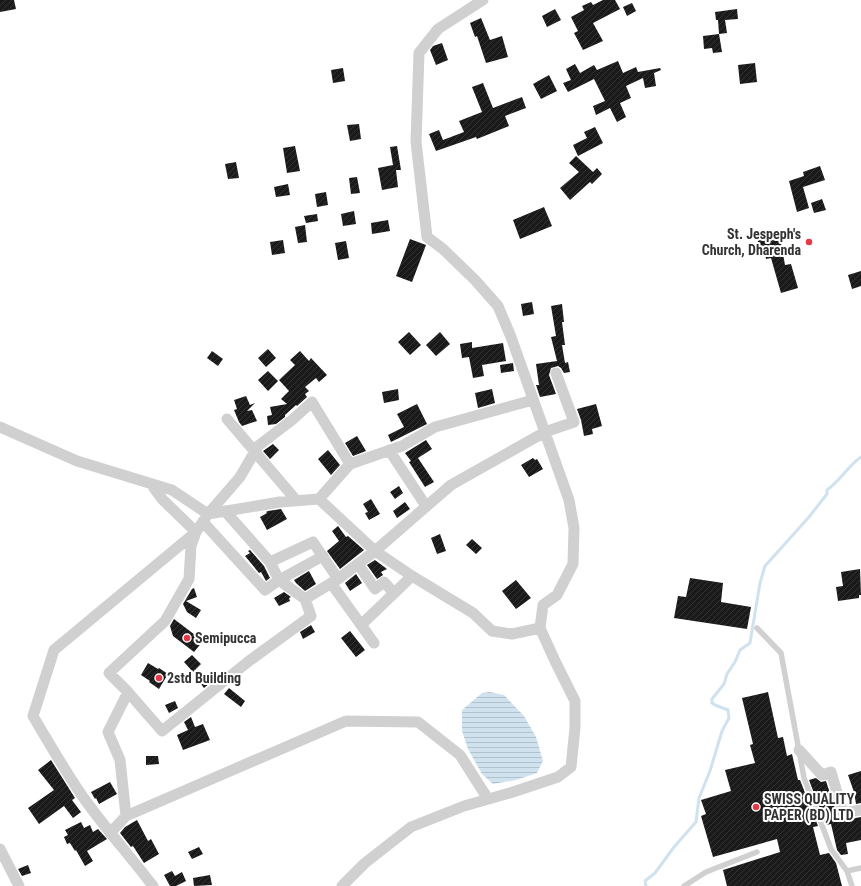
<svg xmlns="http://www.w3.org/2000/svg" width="861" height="886" viewBox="0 0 861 886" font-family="'Roboto Condensed',sans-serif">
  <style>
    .water { fill: url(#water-rules) }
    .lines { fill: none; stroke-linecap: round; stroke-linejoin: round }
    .stream { stroke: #cfe2ee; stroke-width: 3 }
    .building { fill: url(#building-hatch) }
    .lane { stroke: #d0d0d0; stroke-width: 5.5 }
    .street { stroke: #d0d0d0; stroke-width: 11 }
    .poi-dot { fill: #e63946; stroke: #fff; stroke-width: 1.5 }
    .labels { text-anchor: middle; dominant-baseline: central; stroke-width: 4; stroke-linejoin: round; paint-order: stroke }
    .poi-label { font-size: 14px; font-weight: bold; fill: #333; stroke: #fff; text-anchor: start }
  </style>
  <defs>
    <pattern id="water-rules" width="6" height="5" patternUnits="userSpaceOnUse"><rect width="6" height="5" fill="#cfe2ee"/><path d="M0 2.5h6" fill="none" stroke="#b2c2cd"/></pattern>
    <pattern id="building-hatch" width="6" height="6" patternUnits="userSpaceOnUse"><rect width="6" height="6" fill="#1a1a1a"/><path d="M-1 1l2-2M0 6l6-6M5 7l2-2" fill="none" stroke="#333"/></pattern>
  </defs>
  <rect width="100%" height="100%" fill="#fff"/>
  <path class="water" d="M490,692l14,3 20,21 12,21 7,24 -6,12 -21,7 -23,4 -11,-10 -14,-25 -6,-18v-21l20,-17z"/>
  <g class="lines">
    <path class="stream" d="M646,886l-1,-5 10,-8 19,-26 22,-25 3,-24 11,-27 12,-40 7,-13 -1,-8 -13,-5 -3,-2v-4l12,-15 3,-10 8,-12 5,-12 10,-7 10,-60 5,-17 44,-49 18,-23v-4c13,-9 21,-24 34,-33"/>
  </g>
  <path class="building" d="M0,0h14l2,9 -16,3z
    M603,0h12l5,9 -27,14 10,18 -20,9 -9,-17 4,-2 -7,-14 13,-7 -2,-4 9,-4 2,3z
    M632,3l4,8 -9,5 -4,-9z
    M555,9l6,11 -14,7 -5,-11z
    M737,9l1,10 -13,1 2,13 -8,1 3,18 -9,1 -1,-5 -8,1 -1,-13 16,-2 -1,-14h-2l-1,-8z
    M481,18l9,22 12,-4 6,21 -22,6 -9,-27 -2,1 -5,-14z
    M442,43l6,17 -12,5 -6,-15 3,-4z
    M618,61l5,12 13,-6 2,5 22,-4 1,2 -7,3 2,13 -11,2 -2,-10 -17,8 5,12 -11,5 6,14 -9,5 -7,-14 -14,7 -3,-9 12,-5 -11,-22 -26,13 -5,-9 8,-3 -5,-11 9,-5 5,9 14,-8 3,5z
    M755,63l2,19 -17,2 -2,-19z
    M343,68l2,13 -12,2 -2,-13z
    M549,75l8,16 -16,8 -8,-15z
    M483,83l10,25 29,-11 4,11 -21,8 4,10 -32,13 -1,-2 -40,14 -7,-17 10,-4 4,10 21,-8 -5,-11 23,-9 -10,-25z
    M359,124l2,15 -11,2 -3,-16z
    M595,127l8,16 -25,13 -5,-11 14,-7 -3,-6z
    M295,146l5,25 -13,2 -4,-25z
    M397,146l4,24h-5l2,17 -16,3 -4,-22 15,-3 -3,-18z
    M576,156l17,16 4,-4 5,6 -10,10 -2,-2 -20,18 -10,-12 19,-16 -10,-9z
    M236,162l3,16 -11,1 -3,-15z
    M820,166l5,14 -22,7 6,21 -12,4 -8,-31 15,-5 -1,-4z
    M357,177l3,16 -9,1 -2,-16z
    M288,184l2,11 -14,2 -2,-10z
    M326,192l2,13 -11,2 -2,-13z
    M822,199l4,11 -12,3 -3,-10z
    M544,207l8,19 -32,13 -7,-19z
    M354,211l2,13 -13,2 -2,-12z
    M317,214l1,7 -12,2 -2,-7z
    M388,220l2,11 -18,3 -1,-11z
    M305,225l2,17 -9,1 -3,-16z
    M770,229l2,9 8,-1 5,28 6,-1 7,24 -17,5 -10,-35 -5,1 -2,-13 -5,1 -3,-15z
    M410,239l16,6 -14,37 -16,-6z
    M283,240l2,13 -13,2 -2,-13z
    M346,241l3,17 -11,2 -3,-17z
    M861,271v15l-9,3 -4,-14z
    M532,302l2,12 -11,2 -2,-12z
    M562,304l2,18h-2l3,23h-3l3,18 3,-1 2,10 -6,1 -3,-5 -3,-2 -7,2 -2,7 7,19 -16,3 -4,-12h3l-3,-21 21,-3 -6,-24 5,-1 -5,-30z
    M409,332l12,13 -11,10 -12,-13z
    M440,332l10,12 -14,12 -10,-11z
    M472,342v6l31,-5 3,18 -24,4 2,11 -11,2 -4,-21 -7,1 -2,-14z
    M268,349l8,9 -10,9 -8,-9z
    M212,351l11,8 -5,7 -11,-8z
    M300,351l9,10 2,-3 16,17 -8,7 -3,-4 -11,9 4,4 -4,3 2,3 -10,9 -1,-1 -11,10v2l-9,7 -8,1 -1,-9 5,-1 -2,-8 17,-3 -6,-5 8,-8 -10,-11 16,-15 -5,-5z
    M513,363l1,8 -13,2 -1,-8z
    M268,371l10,10 -10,10 -10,-11z
    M398,389l1,11 -15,3 -2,-11z
    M492,389l3,14 -17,5 -3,-15z
    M246,396l4,9 5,-2 -8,8 5,-1 5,11 -15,5 -3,-4 -5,-12 3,-1 -3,-9z
    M417,404l10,20 -36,18 -3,-7 16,-8 -7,-13z
    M596,404l6,22 -10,3 1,5 -9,2 -3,-16 -4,-11z
    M357,436l9,15 -13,5 -8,-13z
    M426,440l6,9 -14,9 16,24 -9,5 -16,-25 2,-1 -6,-8z
    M273,444l6,6 -9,9 -7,-8z
    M328,450l12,15 -9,10 -13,-16z
    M533,458l2,2 2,-1 6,10 -14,8 -8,-12z
    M399,486l4,7 -8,6 -5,-7z
    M371,499l9,15 -11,6 -4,-7 3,-1 -5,-8z
    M405,502l5,7 -13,9 -4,-7z
    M281,509l6,10 -20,11 -7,-13 7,-4 -1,-1 2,-1z
    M338,526l8,11 2,-1 16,14 -24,19 -13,-18 12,-10 -7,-10z
    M440,534l6,17 -9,3 -6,-16z
    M472,539l10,9 -6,6 -10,-9z
    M250,550l14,16 6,12 -4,3 -5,-9 -2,1 -14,-17 5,-3 -2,-2z
    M375,560l12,9 -6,3 2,3 -6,4 -10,-14z
    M860,569l1,26h-2v3l-21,3 -2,-14 7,-1 -2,-14z
    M309,571l7,13 -11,7 -9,-8 -2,-3z
    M356,574l6,9 -12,8 -5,-8z
    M690,578l33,5 -2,19 30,5 -4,22 -73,-11 4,-22 8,1z
    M516,580l15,18 -15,11 -14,-18z
    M194,588l3,9 -11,4 15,9 -5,8 -9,-6 -4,-8 9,-15z
    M284,592l7,5 -2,1 1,3 -11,5 -5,-8z
    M174,619l29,22 -9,11 -21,-16 -3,-10z
    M311,625l4,7 -12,7 -3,-7z
    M350,631l15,19 -9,7 -15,-19z
    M192,655l9,9 -8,8 -9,-10z
    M148,663l10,6 1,-1 9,6 -9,15 -10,-7 1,-1 -9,-6z
    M203,675l7,8 -6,5 -7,-9z
    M229,688l16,13 -4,6 -17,-13z
    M768,692l10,46 5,-1 4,19 5,-2 6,26h2l18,46 -5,1 7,28 9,-2 7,10 6,23h-115l-4,-16 57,-18 -3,-13 -64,18 -12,-41 5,-2 -5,-14 30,-9 -6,-21 30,-7 -5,-18 3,-1 -11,-46z
    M175,701l3,7 -9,5 -4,-8z
    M191,717l4,10 8,-3 7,16 -27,10 -6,-15 11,-5 -4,-8z
    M146,756h12l1,8 -13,1z
    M51,760l24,38 -3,2 9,12 -8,6 -9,-12 -25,18 -11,-16 26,-18 -16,-20z
    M861,771v32l-5,1 -2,-12 -6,-17z
    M816,778l5,4 5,-1 12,37 6,2 17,-3v23l-15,3 2,11 -7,1 -4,-5 -6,-26 -5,1 -17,-45z
    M110,782l7,12 -18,10 -3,-6 -1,1 -4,-7z
    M137,820l11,21 3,-2 8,15 -15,9 -11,-17 -2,1 -11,-14 5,-6z
    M81,822l3,6 6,-3 3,7 5,-3 9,10 -20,12 6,10 -8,5 -9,-16 -1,1 -5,-8 -3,1 -3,-7 4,-2 -3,-5z
    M199,847l4,7 -11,5 -4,-7z
    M28,865l3,8 -9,3 -4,-7z
    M172,871l3,5 7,-4 4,9 -10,5h-6l-6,-11z
    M210,875l2,10 -18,1 -1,-8z"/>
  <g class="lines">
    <path class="lane" d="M757,628l24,25 23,125 27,71 16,22 5,15
      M847,871l14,-3
      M684,886l22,-14 51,-20"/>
    <path class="street" d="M227,419l69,81
      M0,427l77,34 95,29 36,24 72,-12 39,-3 56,52 37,25 61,37 19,18 20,3 28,-6
      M389,450l37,56
      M350,464l52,-18 33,-19 98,-27
      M151,484l11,15 34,33 12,-18 32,-37 18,-31 34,-26 20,-18 38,62 -31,35
      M225,511l45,51 43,-20 25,37
      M203,522l62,68 14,-10 26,19
      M270,562l9,18 44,-24
      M358,564l17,25 9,-7 10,11
      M331,583l43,60
      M361,625l51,-49
      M128,692l-19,-19 56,-52 24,-42 2,-33 5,-14 -142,118 -21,66c16,27 32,55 50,81 22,31 47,59 70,89
      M799,750l23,25 9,-3 12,41 18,-3
      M126,816l220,-95 72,1 42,33 28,44
      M110,833l16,-17 -6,-56 -12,-28 20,-40 34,39 87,-70 62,-45 -6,-17 33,-20 37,-28 76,-66 94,-53 29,-10 -18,-49
      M0,849l19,37
      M342,886l23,-23 46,-36 53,-21 49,-14 45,-15 13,-10 4,-39v-27l-20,-40 -15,-33 3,-23 14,-10 16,-31 1,-36 -5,-28 -58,-163 -13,-31 -23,-26 -32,-31 -16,-12 -11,-95 3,-89 19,-24 45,-29"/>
  </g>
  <g class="poi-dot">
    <circle cx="809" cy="242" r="4"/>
    <circle cx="187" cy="638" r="4"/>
    <circle cx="159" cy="678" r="4"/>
    <circle cx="756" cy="807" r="4"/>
  </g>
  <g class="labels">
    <g class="poi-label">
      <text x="801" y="234" text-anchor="end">St. Jespeph's<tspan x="801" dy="16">Church, Dharenda</tspan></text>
      <text x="195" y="638">Semipucca</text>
      <text x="167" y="678">2std Building</text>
      <text x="764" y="799">SWISS QUALITY<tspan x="764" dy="16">PAPER (BD) LTD</tspan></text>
    </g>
  </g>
</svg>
